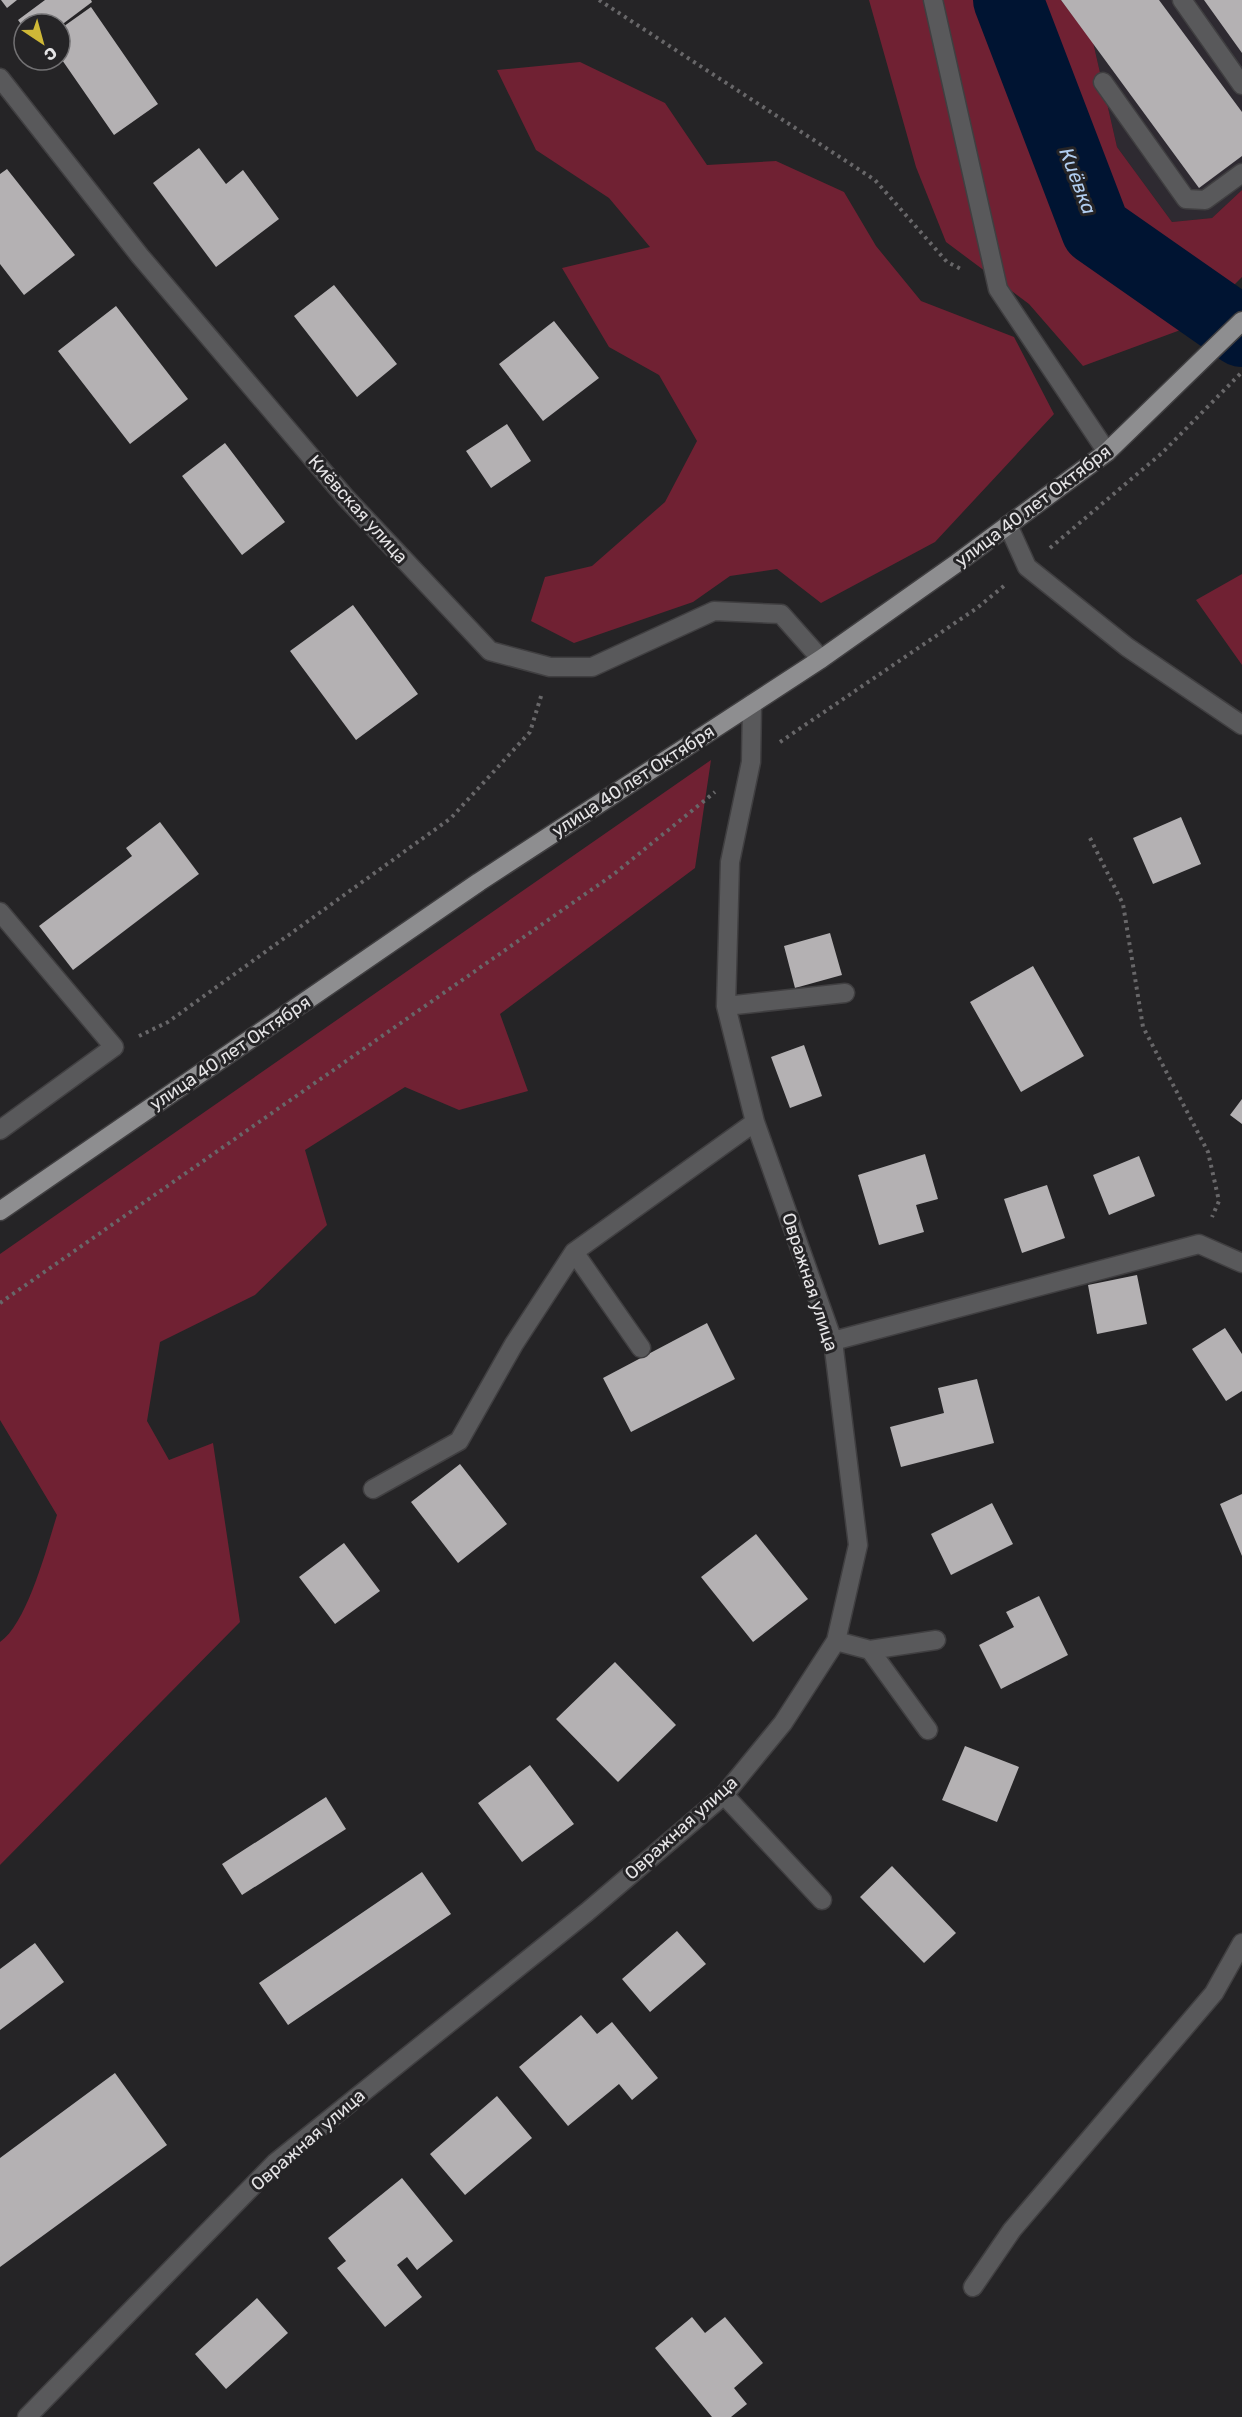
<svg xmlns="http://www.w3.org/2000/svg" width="1242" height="2417" viewBox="0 0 1242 2417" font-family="Rubik,sans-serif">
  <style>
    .built { fill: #2e2a31 }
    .green { fill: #702133 }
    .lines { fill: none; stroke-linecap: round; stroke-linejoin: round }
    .river { stroke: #001432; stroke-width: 70 }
    .building { fill: #b4b1b3 }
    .minor-casing { stroke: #403f41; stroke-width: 21 }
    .major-casing { stroke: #403f41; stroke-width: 21 }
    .path { stroke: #686769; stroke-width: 4; stroke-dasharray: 3 4.5; stroke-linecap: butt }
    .minor { stroke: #59595b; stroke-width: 18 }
    .major { stroke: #8e8e90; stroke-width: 18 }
    .labels { text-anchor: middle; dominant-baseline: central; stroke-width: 6; stroke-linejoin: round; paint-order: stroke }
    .street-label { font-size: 18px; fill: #e5e4e6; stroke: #252426 }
    .water-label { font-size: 20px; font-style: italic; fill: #b1cdef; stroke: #252426 }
  </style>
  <rect width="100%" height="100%" fill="#252426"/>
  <path class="built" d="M1061,0h181v190l-30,28 -40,4 -55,-75 -24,-105z"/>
  <path class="green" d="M869,0h192l32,42 24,105 55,75 40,-4 30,-28v87l-48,48 -111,41 -54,-62 -83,-62 -30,-75z
    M580,62l85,41 42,62 69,-4 68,31 32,54 45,55 93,36 40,77 -119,128 -114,61 -44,-34 -47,7 -37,26 -119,41 -43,-22 14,-44 47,-11 73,-64 32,-61 -38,-66 -50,-28 -47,-79 88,-21 -41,-49 -73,-48 -39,-80z
    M1242,574v91l-46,-65z
    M711,760l-16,108 -195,146 28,77 -69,19 -54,-23 -100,63 22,75 -72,70 -95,47 -13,79 22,39 44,-17 27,179 -240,243v-223c27,-18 47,-95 57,-127l-57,-95v-166z"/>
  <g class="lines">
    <path class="river" d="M1008,0l88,230 146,102"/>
  </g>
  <path class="building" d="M1,0h16l-10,8z
    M45,0h46l1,2 -32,24 -36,-2v4l-6,-8z
    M1061,0h98l83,112v44l-43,32z
    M1204,0h38v53z
    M91,7l67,97 -44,31 -54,-78v-28z
    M199,148l27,36 17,-14 36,49 -63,48 -63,-84z
    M7,169l68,86 -51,40 -24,-31v-90z
    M334,285l63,79 -40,33 -63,-81z
    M116,306l72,93 -58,45 -72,-93z
    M554,321l45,57 -56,43 -44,-57z
    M507,424l24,37 -40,27 -25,-37z
    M225,443l60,79 -43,33 -60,-79z
    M353,605l65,89 -62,46 -66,-89z
    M1181,817l20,47 -48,20 -20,-46z
    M160,822l39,52 -126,96 -34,-44 93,-70 -6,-8z
    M830,933l12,42 -47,13 -11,-42z
    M1033,966l51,90 -63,36 -51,-90z
    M804,1045l18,51 -32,12 -19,-51z
    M1242,1099v25l-12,-9z
    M925,1154l13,45 -22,6 8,27 -45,13 -21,-70z
    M1139,1156l16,40 -46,19 -16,-40z
    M1047,1185l18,53 -43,15 -18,-54z
    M1137,1275l10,49 -50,10 -9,-49z
    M707,1323l28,56 -104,53 -28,-54z
    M1225,1328l17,26v37l-16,10 -34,-52z
    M977,1379l17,64 -93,24 -11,-40 54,-14 -6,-25z
    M460,1464l47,60 -49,39 -47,-61z
    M1242,1494v62l-22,-52z
    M992,1503l21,41 -62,31 -20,-41z
    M756,1534l52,65 -55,43 -52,-65z
    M344,1543l36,48 -45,33 -36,-47z
    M1039,1596l29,59 -67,34 -22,-44 35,-18 -8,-15z
    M615,1662l61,63 -58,57 -62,-63z
    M965,1746l54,21 -22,55 -55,-22z
    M530,1765l44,59 -52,38 -44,-59z
    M326,1797l20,32 -104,66 -20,-31z
    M892,1866l64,67 -32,30 -64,-66z
    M422,1872l29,42 -163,111 -29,-42z
    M677,1931l29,33 -56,48 -28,-33z
    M35,1943l29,39 -64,48v-61z
    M581,2015l16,19 15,-12 46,56 -26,22 -13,-16 -51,42 -49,-59z
    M115,2073l52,72 -167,122v-109z
    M497,2096l35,42 -67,57 -35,-41z
    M402,2178l51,63 -36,29 -10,-13 -10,8 25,32 -37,30 -48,-59 9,-7 -18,-23z
    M257,2298l31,35 -62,56 -31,-35z
    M692,2317l13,16 20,-16 38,46 -29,25 13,16 -16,13h-19l-57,-69z"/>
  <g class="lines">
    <g class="minor-casing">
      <path id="minor" d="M933,0l65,289 109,163
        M1182,0l60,85
        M0,78l140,178 206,242 144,153 60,16h42l122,-56 67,3 40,45
        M1103,82l83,117 19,1 37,-27
        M1008,525l19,42 100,80 115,78
        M0,912l114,135 -114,83
        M726,1006l119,-13
        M574,1252l67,96
        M833,1341l366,-97 43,19
        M373,1489l86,-48 55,-97 60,-92 181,-130
        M836,1641l34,9 66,-10
        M870,1650l58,80
        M724,1795l98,105
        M973,2287l39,-57 202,-237 28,-50
        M27,2417l248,-254 312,-251 137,-117 59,-72 53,-82 22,-96 -25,-204 -78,-219 -29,-116 4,-144 21,-100 1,-58"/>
    </g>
    <g class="major-casing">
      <path id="major" d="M0,1211l479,-329 342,-223 136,-96 150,-111 135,-131"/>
    </g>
    <path class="path" d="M599,0l276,180 72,82 16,8
      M1050,548l112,-95 80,-81
      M780,742l197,-134 28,-23
      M1090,838l33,66 20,123 65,125 11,49 -7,16
      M139,1036l29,-14 283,-204 79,-86 12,-39
      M0,1303l614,-429 101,-82"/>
    <use href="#minor" class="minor"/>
    <use href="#major" class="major"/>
  </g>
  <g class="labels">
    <g class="street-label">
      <text transform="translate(1033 506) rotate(-37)">улица 40 лет Октября</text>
      <text transform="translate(358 509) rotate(48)">Киёвская улица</text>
      <text transform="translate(633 781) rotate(-33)">улица 40 лет Октября</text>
      <text transform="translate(230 1053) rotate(-34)">улица 40 лет Октября</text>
      <text transform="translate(810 1282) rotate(72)">Овражная улица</text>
      <text transform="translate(681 1828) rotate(-42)">Овражная улица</text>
      <text transform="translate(308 2140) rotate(-41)">Овражная улица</text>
    </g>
    <g class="water-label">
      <text transform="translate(1078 181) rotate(69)">Киёвка</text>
    </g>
  </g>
  <g transform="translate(42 42) rotate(144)"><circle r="28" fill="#252426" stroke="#727173" stroke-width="1.5"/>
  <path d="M0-4.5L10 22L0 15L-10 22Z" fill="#cfb837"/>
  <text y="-9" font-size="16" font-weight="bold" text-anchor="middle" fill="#e5e4e6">С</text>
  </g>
</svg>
